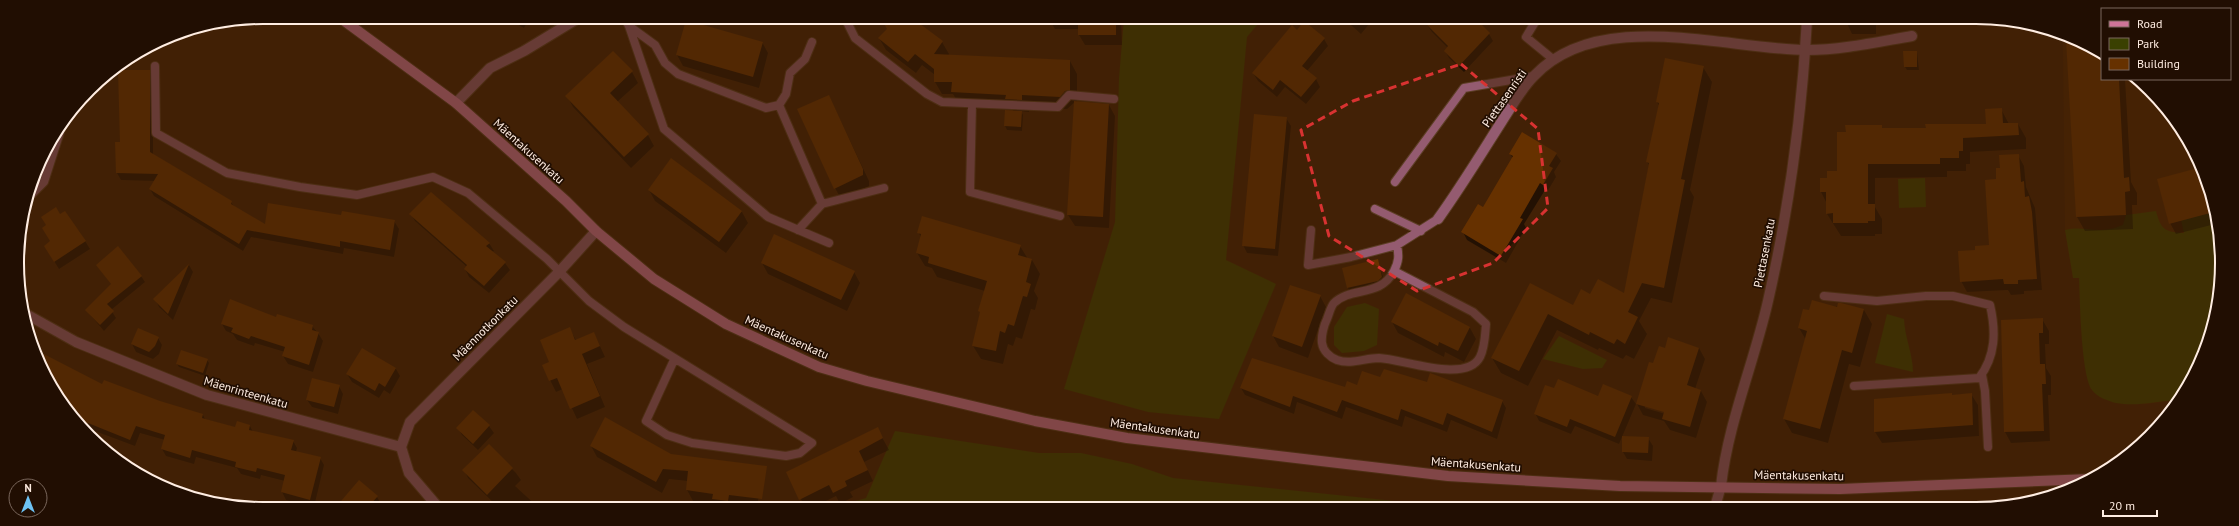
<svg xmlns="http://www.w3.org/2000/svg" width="2239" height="526" viewBox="0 0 2239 526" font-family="'PT Sans',sans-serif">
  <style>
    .built { fill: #4b2504 }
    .green { fill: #3a4001 }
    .shadow { fill: #0007; fill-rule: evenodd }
    .building { fill: #663100 }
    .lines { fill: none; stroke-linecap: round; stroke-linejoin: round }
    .service-casing { stroke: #5c3e25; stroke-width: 10 }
    .minor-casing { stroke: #5c3e25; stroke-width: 12 }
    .tertiary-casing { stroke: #5c3e25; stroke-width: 12 }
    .secondary-casing { stroke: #5c3e25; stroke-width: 12 }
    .service { stroke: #945b70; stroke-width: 8 }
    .minor { stroke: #945b70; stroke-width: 10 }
    .tertiary { stroke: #945b70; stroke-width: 10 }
    .secondary { stroke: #ce7498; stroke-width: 10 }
    .marked { fill: none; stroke: #d83231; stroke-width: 3; stroke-dasharray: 8 5; stroke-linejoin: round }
    .labels { text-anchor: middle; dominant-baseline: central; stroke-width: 3.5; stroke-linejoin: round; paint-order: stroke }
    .street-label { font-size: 12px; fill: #ffede2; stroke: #210e02 }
    .rim { fill: none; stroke: #ffede2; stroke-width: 2 }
  </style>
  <rect width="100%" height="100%" fill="#422106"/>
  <path class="built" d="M2063,38l39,15v26h30l39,34 43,87 6,95 -23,77 -20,28 -31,4 -30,-1 -16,-6 -8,-7 -5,-13 -6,-48 -2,-51h-6l-8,-48z"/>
  <path class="green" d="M1124,18h139l-16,19 -21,223 50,24 -57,135 -71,-7 -84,-23 51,-167 4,-144z
    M1925,178l1,29 -27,1 -1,-29z
    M2156,211c5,19 9,21 28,22l-3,-13 33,-8 5,75 -8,3 5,18 -19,64 -20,28c-20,1 -41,7 -61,3 -8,-2 -19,-6 -24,-13 -11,-15 -12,-90 -13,-112h-6l-8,-48c23,-5 31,6 58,-5l3,-10z
    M1365,303l14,6 -2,36 -13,6 -22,2 -8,-8v-18l13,-20z
    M1887,314l17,5c1,20 9,35 9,53l-38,-9z
    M1559,336l48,24 -5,8 -19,1 -40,-10z
    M895,431l144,22h42l51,11 41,14 279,29h-617l31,-9z"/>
  <path class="shadow" d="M504,17h26l-6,11z
    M882,18h29l31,24 7,12 -1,2 122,5 7,13v28l32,3 6,11 -6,112 -34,-2 -7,-11 7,-113 -8,7 -38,-2v5l-8,-1 2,4 -1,16 -15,-1 -2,-4 1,-15 8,1 -3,-5 -52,-3 -6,-10h-11l-7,-12v-7l-13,-10 -6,8 -30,-23 -7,-12 9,-9z
    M1121,18l1,27h-37l-6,-10v-6h-24l-6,-10z
    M1343,18h31l-13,16z
    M1396,18h8l-3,4z
    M1616,19h95v3l-63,-1v2h-29z
    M1845,19h48v4h-17v11h-24z
    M1427,25l62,9 4,7 -29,31 -15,-14 -4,-7 3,-3 -16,-16z
    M1297,31l27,8 4,7 -21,25 9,8 4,8 -14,17 -21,-17 -8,10 -19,-16 -5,-8z
    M2067,39l35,14v26h23l6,103 6,11v12h-5l1,24 -48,2 -8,-14z
    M762,42l6,11 -9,35 -76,-22 -6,-11z
    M1917,52l2,18h-12l-2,-3z
    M1666,59l37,8 9,15 -22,108 4,7 -22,106 -21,-5 -12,23 8,13 -13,25 -8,-4 -3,4 -24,-11 -1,2 -41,-20 -29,56 -27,-13 -9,-15 38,-73 44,22 17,-12 34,-1 24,-129 -2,-3 12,-56 -2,-4z
    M149,71l4,7v78l78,46 4,6 30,18 77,-10 52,5 5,8 -5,28 -50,-9 -1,6 -92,-17 -8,14 -89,-55 -4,-7 5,-8 -34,-1 -4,-7 4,-30z
    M632,72l6,11 -21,19 31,33 6,11 -23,22 -58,-61 -6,-11z
    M829,96l40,85v5l-28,13 -6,-11z
    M2001,109l8,15h9l8,14v11l-56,3v12h-4v7h-19v6l-72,1v29l7,12v15h-7v2h-34l-14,-22v-10l-6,-12 7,-13 10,-7 9,-39 34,-7 2,3h44l60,-4z
    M1286,118l5,8 -13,130 -31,-3 -4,-8z
    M54,139l-2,19 -10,-1v-3z
    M1510,154h46l5,7 -7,11 2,5 -9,15 -2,-2 -21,34 2,4 -20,35 -39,-23 -4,-8 20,-24 30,-50z
    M2018,155l6,11 2,21 9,21 7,82 -18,1v3l-13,1 -3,-5 -41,2 -6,-11 15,-30 14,-5 8,-66 3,-11z
    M671,160l71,52 6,11 -22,30 -71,-52 -6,-11z
    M2199,169l15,31 1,24 -39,10 -6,-11 -12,-43z
    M411,214l78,29 5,8 -2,1 13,11 5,7 -21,23 -20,-16 -4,-8 2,-2 -52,-46z
    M60,216l19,15 11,18 -31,20 -10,-16 3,-11 -5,-16z
    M919,233l101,13 8,13 4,1 8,14 -6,17 4,7 -3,12 -4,-1 -9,30 -6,-2 -3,9 -5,-2 -5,20 -22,-5 -8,-13 12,-55 -48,-14 -5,-9 -7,-2 -8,-13 4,-15z
    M1377,260l9,25 -34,10 -4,-7 -5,-19z
    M762,263l92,9 6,11 -13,28 -79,-37z
    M97,265l44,11 4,6 -34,28 5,8 -12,13 -18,-21 26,-25z
    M189,265l4,7 -20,48 -14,-13 -4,-8z
    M2219,288l1,7 -3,11 -5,-16z
    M1406,294l64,34 6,11 -12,23 -19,-10 -1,5 -46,-24 -6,-11z
    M1320,296l6,11 -18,51 -29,-11 -6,-11z
    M1841,304l23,6 8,14 -12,43 -11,-3 -21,79 -36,-10 -8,-14 22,-79 -7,-12z
    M276,318l36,8 6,7 5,8 -10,31 -25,-8 -5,-8 2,-4 -30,-9 -1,3 -17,-6 -4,-6 -7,-3 -4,-7z
    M2042,319l7,12v13h-4l1,24 5,8v19h-3l2,46 -39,2 -6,-11z
    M569,328l7,12 18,-7 11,24 -18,7 18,43 -28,12 -14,-30 -7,3 -13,-26 8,-4z
    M158,338l4,7 -3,9 -6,5 -17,-7 -4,-8z
    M30,343l7,3 4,8 62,32 100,29 2,4 31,9 14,-2 3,6 40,9 4,7 -1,4 24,6 4,7 -10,42 -28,-7 -4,-8 3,-11 -24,-6 -1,4 -19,-5 -4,-6 -41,-11 -2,7 -28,-8 -4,-7 3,-9 -25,-7 -5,13 -43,-16 -1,3 -23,-20z
    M1699,348l6,11 -10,30 6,2 6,11 -11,36 -26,-8 -6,-9 -21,-6 -6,-11 28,-55zM1645,405l24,8v2l-24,-7z
    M362,349l34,20 4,7 -10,18 -6,-4 -5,8 -27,-16 -5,-8z
    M207,360l2,3 -4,13 -26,-9 -2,-3z
    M1381,378l46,6 75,17 4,7 -9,31 -46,-19 -4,12 -42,-16 -3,11 -56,-20 -4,12 -45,-17 -3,12 -49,-19 -4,-7h105z
    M339,386l4,8 -5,20 -26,-7 -5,-7z
    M1554,390l45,7h32l5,7 -17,40 -44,-18 -4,8 -32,-13 -4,-8z
    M1971,394l7,11 1,31 -97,7 -7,-11z
    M473,411l16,15 5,7 -16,17 -16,-15 -4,-7z
    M877,428l12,22 -25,12 9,19 -23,11 3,5 -13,7 -4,-8 -22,11h-9l-18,-35z
    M1648,438l5,8 -1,15 -25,-2 -4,-7z
    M489,446l27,27 5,7 -6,6 23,21h-40l-30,-29 -4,-8z
    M591,446l80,9 91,21 -5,31h-39l-2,-3 -23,-3 -6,-11 1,-9 -19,-2 -7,14 -65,-36z
    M377,497l4,7 -2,3h-41z"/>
  <path class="building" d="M881,18h31l31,23 -9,13 136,6v30l-5,1 -5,6 -38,-2v5l-17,-1 1,-4 -55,-3 1,-10h-18v-13l-19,-15 -7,8 -30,-24 9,-9z
    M1078,18h38v17h-38z
    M1420,18h55l15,15 -31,33 -15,-15 4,-5z
    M686,20l77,22 -10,35 -77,-22z
    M1304,21l21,17 -23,28 15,12 -16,19 -21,-17 -7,10 -21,-17 40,-48 5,5z
    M2066,39l33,11 3,3v26h17l5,99 5,-1 1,14 -5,1 1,23 -50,2z
    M613,51l20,20 -23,22 39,41 -25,23 -59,-61z
    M1903,51h14v16h-13z
    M1665,58l39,8 -23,113 4,1 -21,108 -22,-5 -14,29 10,5 -13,27 -8,-5 -3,5 -24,-12 -1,3 -41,-21 -29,57 -28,-13 39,-75 43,22 8,-16 9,5 8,-15 26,14 25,-130 -3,-1 13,-59 -3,-1z
    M118,70h32v82l82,49 -1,3 34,20 3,-21 73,12 1,-4 53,9 -5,30 -50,-9v6l-93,-17 -8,14 -90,-55 9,-15 -42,-1 -1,-31h5z
    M829,95l34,74v6l-29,14 -37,-80z
    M1074,101l35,3 -6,113 -36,-2z
    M2002,108l1,15h15l1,12 -56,3v13h-4v7h-19v6h-72v40h7v17h-7v2h-35v-10l-7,1v-22h-6v-14h7v-7h10v-39h9l-1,-7h37v3h44l-1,-4h61l-1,-15z
    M1005,110l17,1 -1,16 -17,-1z
    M1254,114l33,3 -12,132 -33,-3z
    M1522,132l35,21 -8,13 4,2 -10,17 -3,-2 -20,35 3,1 -22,37 -40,-24 17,-28 5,3 30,-51 -4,-2z
    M2019,154l2,28 3,-1 1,16 4,-1 3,16 5,67 -19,1v4h-14l-1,-5 -43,3 -2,-31 17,-1v-4l14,-1 -4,-65 11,-1v-11h4l-1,-13z
    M671,158l71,53 -23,31 -71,-52z
    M2198,168l16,32v12l-45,12 -12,-45z
    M431,192l59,51 -4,3 20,16 -22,24 -20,-17 3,-4 -58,-51z
    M56,207l4,7 5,-3 21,30 -32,21 -10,-16 6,-5 -8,-13 4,-3 -5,-8z
    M922,216l99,29 -3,10 14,4 -6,23 5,2 -4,13 -4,-1 -9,30 -6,-2 -3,9 -5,-2 -4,20 -24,-5 8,-34 -2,-1 9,-30 -59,-18 1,-6 -13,-4 5,-19 -4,-1z
    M774,234l81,37 -14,29 -80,-37z
    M118,246l24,30 -35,28 7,7 -14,14 -15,-15 26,-26 -15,-19z
    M1378,259l4,18 -4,4 -31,7 -5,-20z
    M189,264l-21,50 -15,-15z
    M1290,285l31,10 -19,52 -30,-11z
    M1406,293l64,34 -12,24 -19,-9 -1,4 -47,-24z
    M230,299l46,18 1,-3 36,11 -1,5 7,2 -10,33 -27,-9 3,-9 -34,-11 -2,3 -18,-7 2,-4 -12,-4z
    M1812,300l25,7 1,-4h3l23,6 -12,44 -10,-3 -22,79 -37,-10 24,-88 -9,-3 5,-19 6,1z
    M2043,318v15h-4l1,31h5l1,20h-4l2,47 -40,1 -3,-112z
    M570,327l5,13 19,-8 6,14 -18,8 18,42 -30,13 -13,-31 -8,3 -7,-16 7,-3 -9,-22z
    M138,328l21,9 -4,9 -6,6 -18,-8z
    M1668,337l31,11 -12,37 14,5 -11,37 -28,-8 2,-7 -28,-8 13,-42 4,1 6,-17 6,2z
    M362,348l34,20 -11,19 -6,-4 -4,8 -29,-17z
    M34,349l68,35 2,-4 56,21 43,13 -1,4 33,9 2,-6 13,4 -1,5 45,10 -3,10 30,7 -11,43 -29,-8 4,-17 -28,-7 -1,4 -21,-5 1,-5 -44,-12 -2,8 -29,-9 4,-14 -29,-9 -6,14 -42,-17 -2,6 -18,-16z
    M181,350l27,9 -5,14 -27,-9z
    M1252,358l93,29 2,-6 10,4 5,-14 18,6 4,-8 43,13 3,-9 73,27 -11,32 -45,-19 -4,12 -42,-16 -3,11 -56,-20 -5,12 -44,-16 -3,11 -50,-19z
    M312,378l28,7 -6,22 -28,-7z
    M1558,379l40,17 5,-12 29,12 -17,41 -45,-18 -3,8 -33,-13 11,-29 9,3z
    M1952,393v2l20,-2 1,32 -99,7v-33z
    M473,410l17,15 -17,19 -17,-16z
    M605,417l66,37 96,12 -5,33 -33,-4 -1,6 -16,-2 1,-5 -27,-4 2,-19 -25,-2 -7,13 -66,-36z
    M878,427l5,11 -24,13 9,19 -23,11 2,5 -14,7 -4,-8 -30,15 -13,-28z
    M1622,436l27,1 -1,16 -26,-1z
    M489,444l24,24 -26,27 -25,-25z
    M359,480l19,16 -10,11h-32z"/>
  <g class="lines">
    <g class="service-casing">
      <path id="service" d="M624,17l5,9 26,19 10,18 13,11 88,34 13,-3 43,99
        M845,18l10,20 72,56 15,8 116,5 11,-12 45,4
        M1537,19l-11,18 28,23
        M629,26l35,103 104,88 61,26
        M155,66l1,67 71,40 73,14 57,8 76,-18 35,16 79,66 42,42 35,26 188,116 -12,10 -14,3 -94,-13 -25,-8 -21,-14 28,-61
        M972,104l-2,88 90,24
        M779,105l7,-11 4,-21 15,-14 7,-17
        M1395,182l69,-94 70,-12
        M31,195l13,-13 17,-53
        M1375,209l46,22
        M798,230l24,-26 62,-16
        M1311,230l-3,35 43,-8 46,-12 41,-26
        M1394,271l79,41 13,12c-1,11 -1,23 -6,33 -14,27 -77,2 -101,1 -14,0 -28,7 -42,2 -7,-3 -14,-9 -15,-17 -1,-7 2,-18 5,-24 2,-5 4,-13 7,-16 17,-17 46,-5 60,-32 5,-10 5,-15 3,-26
        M1824,296l53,5 49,-5h27l37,9c6,26 6,51 -11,73l-125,8
        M1982,375l3,16 3,56"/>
    </g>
    <g class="minor-casing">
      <path id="minor" d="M456,103l34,-35 34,-17 56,-34
        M1438,219c23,-32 43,-65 64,-98 10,-15 19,-32 32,-45 65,-69 190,-27 273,-26 34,0 70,-8 105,-14
        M26,314l50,28 131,53 194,52 8,26 29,34
        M401,447l9,-25 149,-150 37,-41
        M1715,507l6,-21"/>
    </g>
    <g class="tertiary-casing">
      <path id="tertiary" d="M1721,486c7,-63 33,-123 47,-185 21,-92 34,-187 39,-282"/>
    </g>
    <g class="secondary-casing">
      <path id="secondary" d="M339,17l117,86 110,98 30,30 58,48 72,45 93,43 48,14 168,40 92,17 321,38 172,10 220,3 251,-10"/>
    </g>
    <use href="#service" class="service"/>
    <use href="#minor" class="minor"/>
    <use href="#tertiary" class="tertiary"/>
    <use href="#secondary" class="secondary"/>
  </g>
  <path d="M0 0H2239V526H0ZM1461,64l77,65 10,79 -55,55 -76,28 -88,-55 -28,-106 52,-29z" fill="#422106" fill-opacity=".55" fill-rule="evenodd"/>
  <path class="marked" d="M1461,64l77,65 10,79 -55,55 -76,28 -88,-55 -28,-106 52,-29z"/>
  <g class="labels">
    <g class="street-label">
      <text transform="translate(1504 98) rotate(-55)">Piettasenristi</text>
      <text transform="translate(529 151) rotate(42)">Mäentakusenkatu</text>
      <text transform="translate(1764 253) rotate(-79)">Piettasenkatu</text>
      <text transform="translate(485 328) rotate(-45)">Mäennotkonkatu</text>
      <text transform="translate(787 337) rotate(24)">Mäentakusenkatu</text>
      <text transform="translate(246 392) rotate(16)">Mäenrinteenkatu</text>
      <text transform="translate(1155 428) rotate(8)">Mäentakusenkatu</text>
      <text transform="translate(1476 464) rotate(4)">Mäentakusenkatu</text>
      <text transform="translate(1799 475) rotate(1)">Mäentakusenkatu</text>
    </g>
  </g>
  <path d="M0 0H2239V526H0ZM263 24H1976A239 239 0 0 1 2215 263V263A239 239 0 0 1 1976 502H263A239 239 0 0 1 24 263V263A239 239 0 0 1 263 24Z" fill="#210e02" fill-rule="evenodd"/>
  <path class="rim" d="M263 24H1976A239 239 0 0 1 2215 263V263A239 239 0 0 1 1976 502H263A239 239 0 0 1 24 263V263A239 239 0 0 1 263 24Z"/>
  <rect x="2101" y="8" width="130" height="72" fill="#210e02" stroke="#7a675c"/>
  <rect x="2109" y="21" width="20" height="6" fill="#ce7498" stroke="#7a675c"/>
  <text x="2137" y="28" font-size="12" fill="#ffede2">Road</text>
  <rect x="2109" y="38" width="20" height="12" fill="#3a4001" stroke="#7a675c"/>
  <text x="2137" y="48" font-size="12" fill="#ffede2">Park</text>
  <rect x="2109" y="58" width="20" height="12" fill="#663100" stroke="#7a675c"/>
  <text x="2137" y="68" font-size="12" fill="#ffede2">Building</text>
  <g transform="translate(28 498)"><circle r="19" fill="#210e02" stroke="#7a675c"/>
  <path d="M0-3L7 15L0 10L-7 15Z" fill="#6dc2f3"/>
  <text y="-6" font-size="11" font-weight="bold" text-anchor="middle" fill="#ffede2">N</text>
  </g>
  <path d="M2103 510v6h54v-6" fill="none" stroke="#ffede2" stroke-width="2"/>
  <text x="2109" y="510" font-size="12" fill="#ffede2" stroke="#210e02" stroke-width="3" paint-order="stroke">20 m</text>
</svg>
